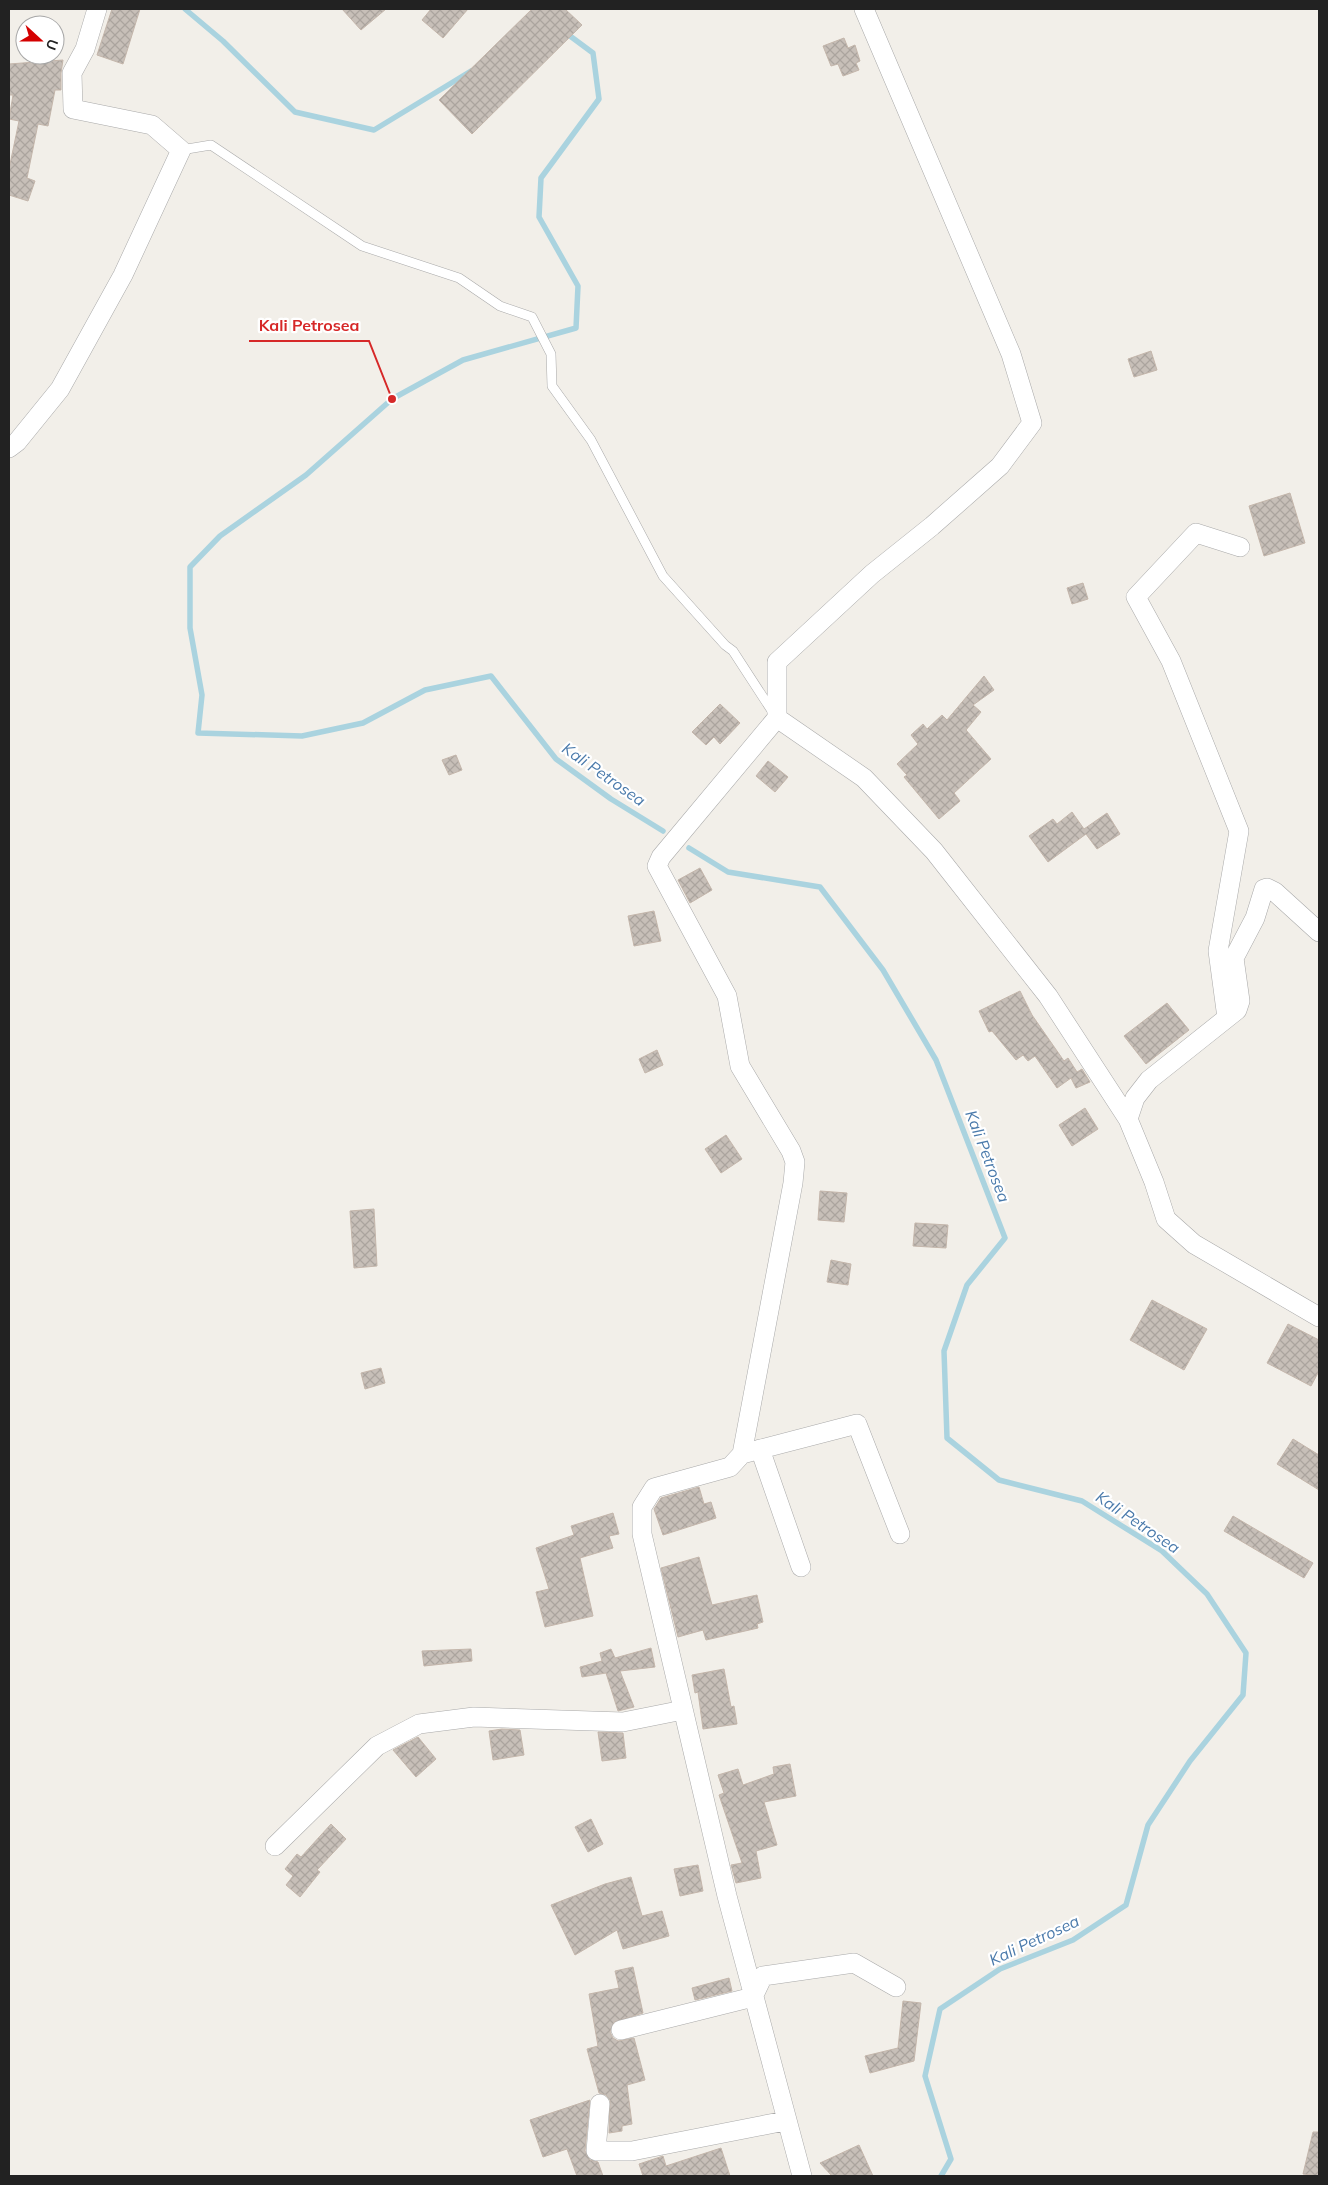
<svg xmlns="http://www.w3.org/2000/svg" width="1328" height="2185" viewBox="0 0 1328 2185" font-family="Mulish,sans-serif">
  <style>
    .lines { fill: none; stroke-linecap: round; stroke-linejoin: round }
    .stream { stroke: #aad3df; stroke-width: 5.5 }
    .building { fill: url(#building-cross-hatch); stroke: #c4b6ab }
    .lane-casing { stroke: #a9a9a9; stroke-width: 10 }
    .street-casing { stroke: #a9a9a9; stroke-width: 20 }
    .lane { stroke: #fff; stroke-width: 9 }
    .street { stroke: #fff; stroke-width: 19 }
    .labels { text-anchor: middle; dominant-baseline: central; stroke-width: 4.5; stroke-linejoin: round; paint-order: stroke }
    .water-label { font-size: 16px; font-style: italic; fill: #4a7aab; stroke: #fff }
    .leader { fill: none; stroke: #d62828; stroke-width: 2 }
    .callout-dot { fill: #d62828; stroke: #fff; stroke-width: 2 }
    .callout-label { font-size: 16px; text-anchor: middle; font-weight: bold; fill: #d62828; stroke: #fff; stroke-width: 4.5; stroke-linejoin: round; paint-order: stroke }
  </style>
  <defs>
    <pattern id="building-cross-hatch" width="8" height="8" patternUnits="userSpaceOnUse" patternTransform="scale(1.25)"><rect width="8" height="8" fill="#c7bfb8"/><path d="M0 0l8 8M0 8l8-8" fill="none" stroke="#aba49e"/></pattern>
  </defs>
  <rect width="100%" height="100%" fill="#f2efe9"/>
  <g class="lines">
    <path class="stream" d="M185,9l38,32 72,71 79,18 97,-59
      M566,33l27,20 6,46 -58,79 -2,39 39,69 -2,42 -113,32 -71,39 -86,76 -86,61 -30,31v61l12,67 -4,38 104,3 61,-13 62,-33 66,-14 65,83 55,40 52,32
      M689,848l39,24 92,15 63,83 53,90 69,178 -38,47 -23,66 3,87 52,42 83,21 80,50 45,43 39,59 -3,42 -53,66 -42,64 -22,80 -53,35 -73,29 -60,40 -15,67 26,83 -10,17"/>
  </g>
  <path class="building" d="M112,9h28l-17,55 -26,-9z
    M342,9h44l-25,21z
    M431,9h37l-25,29 -21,-18z
    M532,9h33l17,16 -110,109 -33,-34z
    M844,38l4,10 7,-3 5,16 -4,2 3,7 -16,6 -5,-12 -7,2 -8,-20z
    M63,60l-2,13v17h-6l-7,36 -10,-2 -11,54 8,3 -7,20 -19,-6v-26l10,-48 -10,-2 4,-24h-4v-31z
    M1151,351l6,19 -23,7 -6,-18z
    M1290,493l15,50 -41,13 -15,-50z
    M1083,583l5,16 -16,5 -5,-16z
    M984,676l10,14 -21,15 8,7 -15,18 25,29 -37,34 6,8 -21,18 -35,-42 3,-2 -10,-11 21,-20 -7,-9 12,-11 4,5 15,-14 5,5z
    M720,704l20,19 -20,21 -6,-7 -8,8 -14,-13z
    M456,755l6,15 -13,5 -7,-15z
    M768,761l20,16 -13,15 -19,-16z
    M1072,812l12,17 23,-16 13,21 -23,15 -11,-15 -38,28 -19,-26 24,-17 4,5z
    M700,868l12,22 -22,13 -12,-23z
    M654,911l7,30 -27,5 -6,-30z
    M1020,991l12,24 32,46 4,-3 9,14 5,-3 8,13 -14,6 -5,-10 -14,10 -22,-32 -7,5 -5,-6 -7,5 -24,-29 -3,1 -10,-21z
    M1167,1003l22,27 -43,34 -22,-28z
    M657,1050l6,15 -18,8 -6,-14z
    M1085,1108l13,21 -26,17 -13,-21z
    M726,1135l16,24 -21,14 -16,-24z
    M820,1191l27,2 -3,29 -26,-2z
    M374,1209l3,57 -23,2 -4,-57z
    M915,1223l33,2 -2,23 -33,-2z
    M831,1260l20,4 -3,21 -21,-3z
    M1152,1300l55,29 -23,41 -54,-30z
    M1288,1324l31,16v31l-8,15 -44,-23z
    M381,1368l4,15 -20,6 -4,-16z
    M1293,1439l26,16v35l-42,-26z
    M699,1487l5,17 7,-2 5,16 -53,17 -9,-26 7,-11z
    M613,1513l6,21 -10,2 4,12 -33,10 13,58 -48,11 -9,-35 13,-3 -13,-41 38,-13 -3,-9z
    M1233,1516l80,47 -9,15 -80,-47z
    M699,1557l13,48 45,-10 6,27 -6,2 1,4 -52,12 -3,-10 -25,7 -17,-69z
    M651,1648l4,19 -35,4 14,36 -16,4 -12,-38 -24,4 -2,-10 22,-6 -2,-8 11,-4 4,9z
    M471,1649l1,12 -48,5 -2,-15z
    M724,1669l7,38 3,-1 3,18 -34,5 -5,-37 -3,1 -3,-18z
    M502,1729l18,1 4,25 -31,5 -4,-29z
    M598,1732l25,1 3,25 -24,3z
    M418,1737l18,22 -20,18 -23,-27z
    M790,1764l6,32 -32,6 13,43 -21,6 5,27 -25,5 -5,-18 11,-2 -23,-68 5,-2 -6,-18 20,-6 5,16 31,-11 -1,-7z
    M591,1819l12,25 -15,8 -13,-25z
    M331,1824l15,15 -29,31 3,2 -20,25 -14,-12 7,-9 -8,-7 12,-15 4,3z
    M698,1865l5,26 -23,5 -6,-27z
    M631,1877l11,39 20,-5 7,25 -46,13 -6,-19 -42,25 -24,-50 54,-21z
    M633,1967l10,46 -29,9 -4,10 3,6 5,3 16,-3 11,42 -18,5 5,39 -10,2v5l-13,2 1,-33 -4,-5 -7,-2 -12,-44 11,-3 -9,-52 30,-6 -4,-17z
    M729,1978l3,13 -37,9 -3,-12z
    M903,2001l18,2 -7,58 -44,12 -5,-17 33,-8z
    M590,2100l-5,51 5,9 8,2 5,14h-26l-10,-27 -24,8 -13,-37z
    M1313,2132h6v44l-16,-2z
    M859,2145l14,31h-41l-12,-13z
    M721,2148l9,28h-87l-4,-12 24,-8 3,10z"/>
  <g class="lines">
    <g class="lane-casing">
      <path id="lane" d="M181,150l30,-5 151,101 97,32 41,28 32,11 19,37 1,32 39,54 72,136 62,69 8,6 41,63"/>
    </g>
    <g class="street-casing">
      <path id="street" d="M9,448l8,-6 43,-53 63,-114 58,-125 -29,-25 -79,-16 -1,-36 13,-24 12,-40
        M777,718l87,60 70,73 114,145 80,123
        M1319,932l-44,-40 -8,-4 -3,1 -9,29 -21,40 6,43 -3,9 -88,70 -14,18 -7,21 26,63 12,37 28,25 125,73
        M1227,1018l-9,-67 21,-120 -68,-170 -35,-64 60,-64 44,14
        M760,1449l41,118
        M742,1454l115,-30 43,110
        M275,1846l102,-100 42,-22 55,-7 149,5 60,-12
        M621,2030l132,-33 10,-21 91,-13 42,24
        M600,2104l-4,47h36l153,-30
        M802,2176l-75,-280 -85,-362v-27l12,-19 76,-21 12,-13 51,-271 2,-21 -4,-11 -51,-85 -13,-70 -70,-130 4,-9 116,-139v-56l95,-88 60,-48 68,-60 32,-43 -21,-69 -147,-345"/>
    </g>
    <use href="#lane" class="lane"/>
    <use href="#street" class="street"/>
  </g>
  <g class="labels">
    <g class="water-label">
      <text transform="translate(604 774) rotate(35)">Kali Petrosea</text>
      <text transform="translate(988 1156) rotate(69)">Kali Petrosea</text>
      <text transform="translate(1138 1522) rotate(34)">Kali Petrosea</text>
      <text transform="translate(1034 1940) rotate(-25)">Kali Petrosea</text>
    </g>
  </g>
  <path class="leader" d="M392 399L369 341H249"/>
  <circle class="callout-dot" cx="392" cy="399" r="5"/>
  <g class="callout-label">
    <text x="309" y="331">Kali Petrosea</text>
  </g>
  <rect width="1328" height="2185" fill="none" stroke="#222222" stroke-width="20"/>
  <g transform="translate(40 40) rotate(111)"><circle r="24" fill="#ffffff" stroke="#a7a7a7"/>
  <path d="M0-4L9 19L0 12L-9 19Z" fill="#d40000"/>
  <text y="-8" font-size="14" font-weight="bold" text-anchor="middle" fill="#222222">U</text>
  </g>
</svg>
